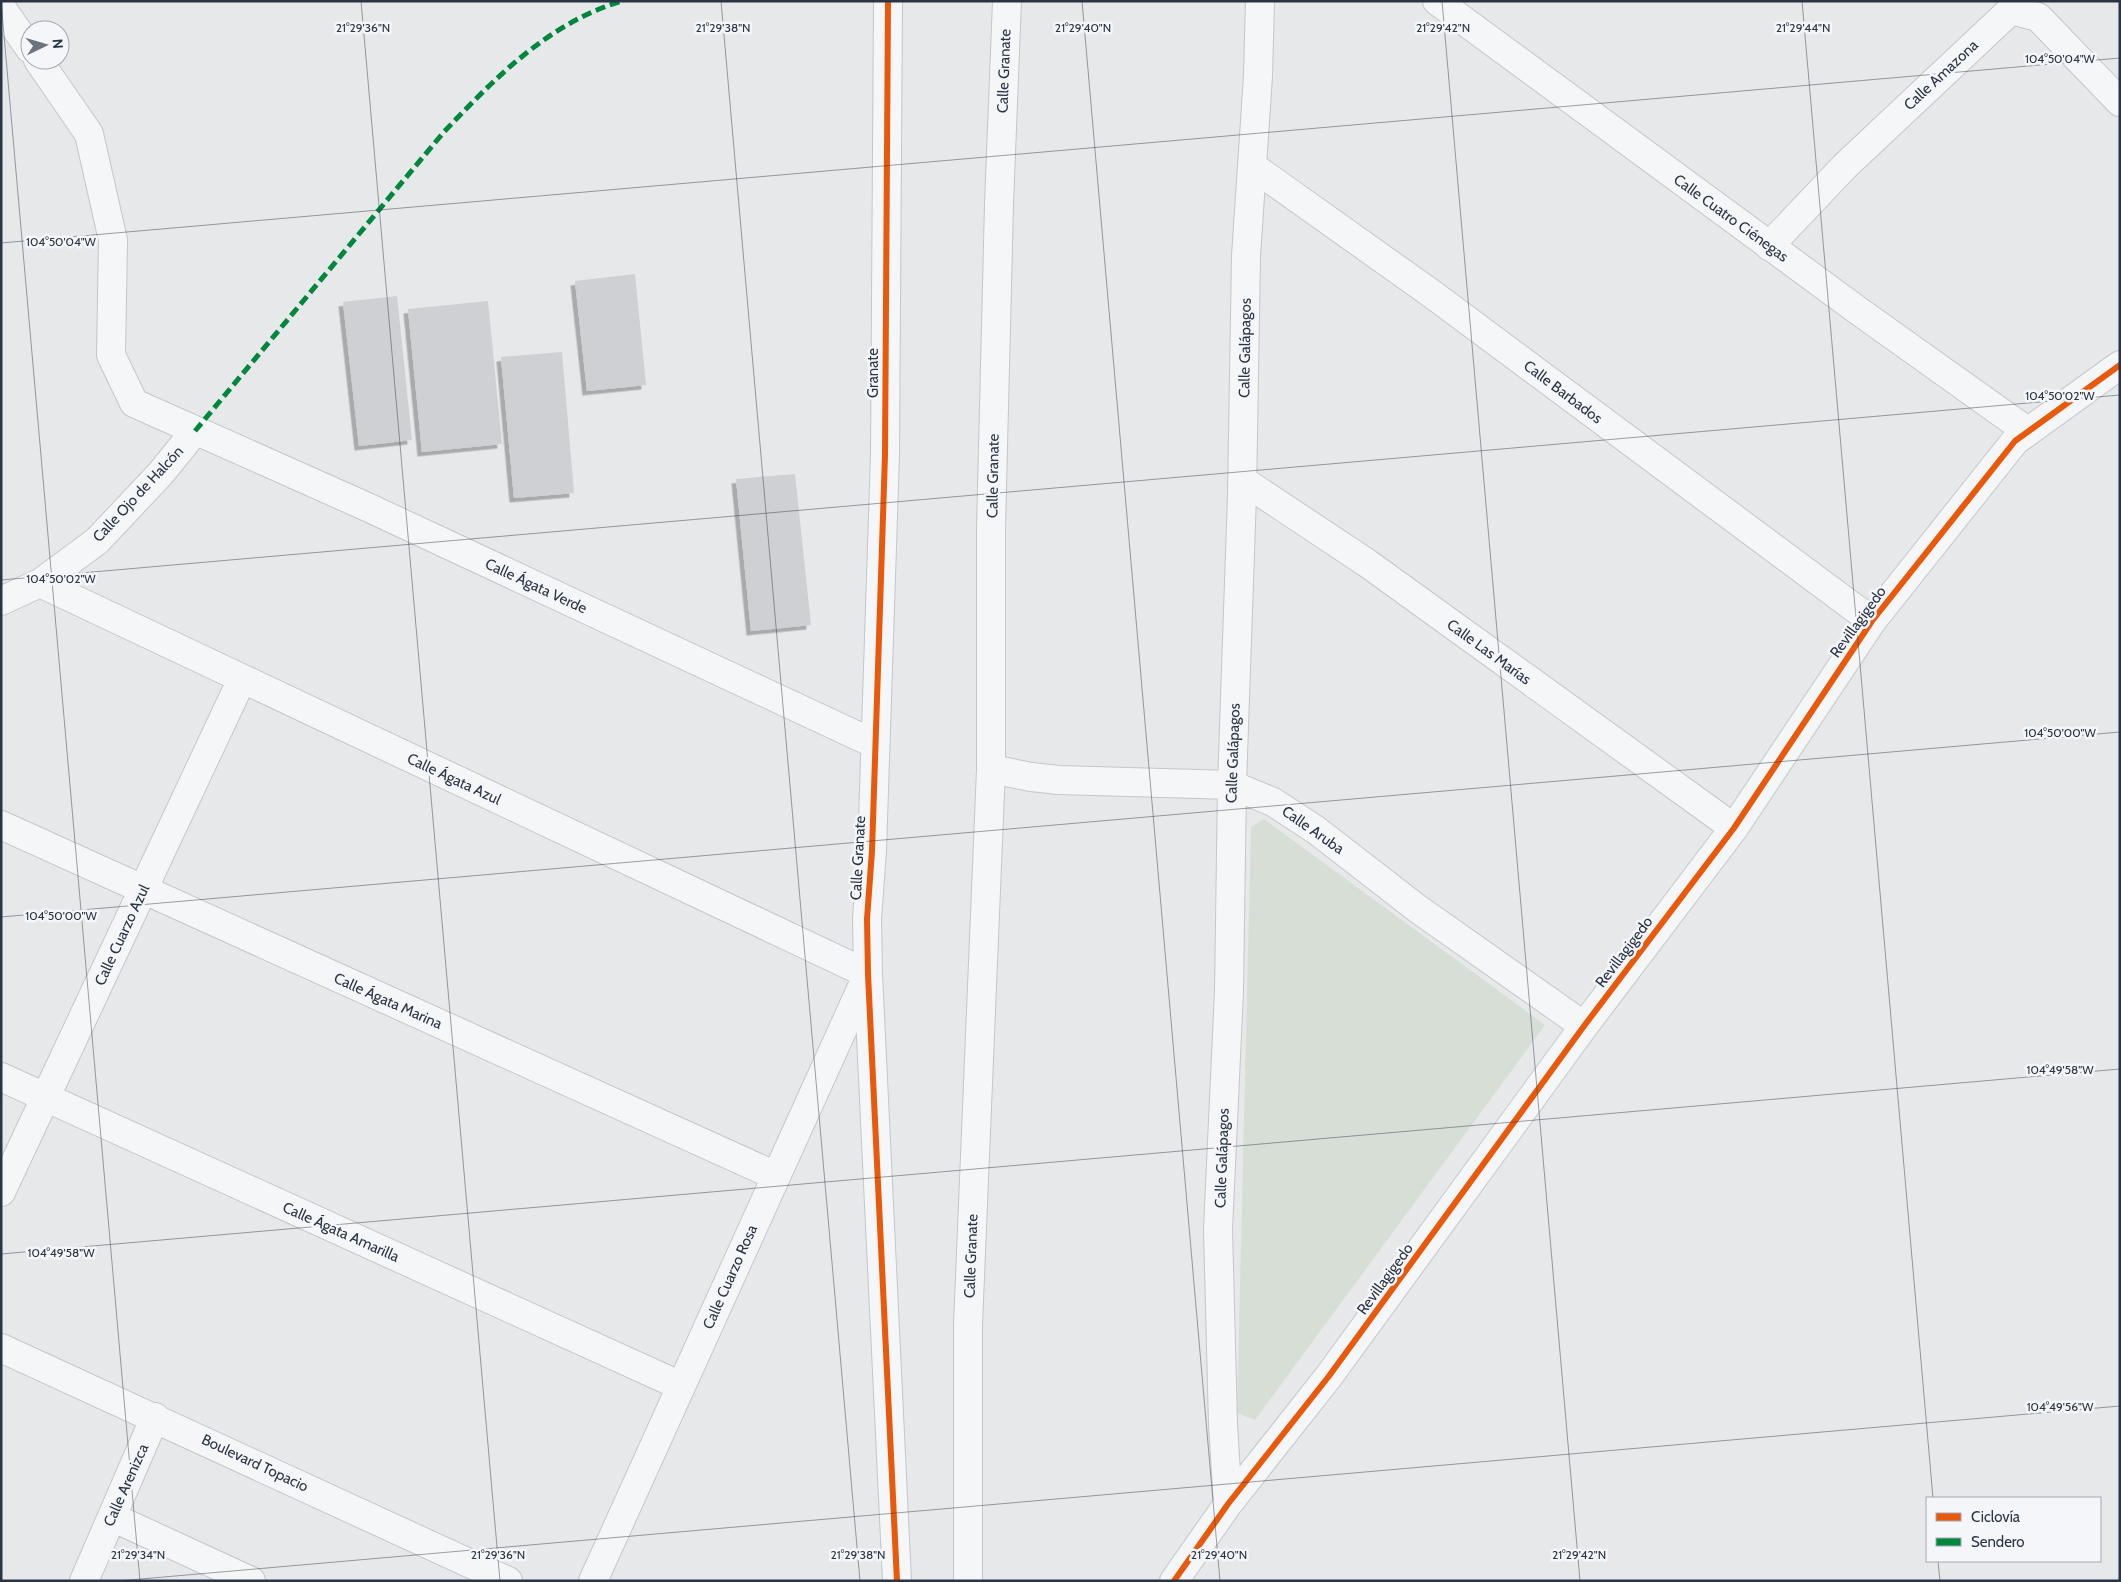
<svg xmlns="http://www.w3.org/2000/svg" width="2121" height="1582" viewBox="0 0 2121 1582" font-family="Cabin,sans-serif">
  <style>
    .green { fill: #d6ded6 }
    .building { fill: #ced0d3; filter: url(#shadow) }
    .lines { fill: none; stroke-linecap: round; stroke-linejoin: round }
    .minor-casing { stroke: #c4c6c8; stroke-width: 30 }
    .minor { stroke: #f5f6f7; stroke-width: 28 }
    .quiet { stroke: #00873e; stroke-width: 5; stroke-dasharray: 10 5; stroke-linecap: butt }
    .cycleway-casing { stroke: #f4f6f9; stroke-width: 9 }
    .cycleway { stroke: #e8590c; stroke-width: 6 }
    .ticks { fill: none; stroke: #2b3445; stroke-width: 1; stroke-opacity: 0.45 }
    .labels { text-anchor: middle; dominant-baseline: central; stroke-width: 5; stroke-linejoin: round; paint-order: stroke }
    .street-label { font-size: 15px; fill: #2b3445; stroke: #f4f6f9 }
    .ticks-label { font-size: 12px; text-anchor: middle; fill: #2b3445; stroke: #f4f6f9; stroke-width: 5; stroke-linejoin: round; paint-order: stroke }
  </style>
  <defs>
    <filter id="shadow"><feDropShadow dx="-4.5" dy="4.5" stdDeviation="0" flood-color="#0004"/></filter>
  </defs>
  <rect width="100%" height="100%" fill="#e6e8ea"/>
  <path class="green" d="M1264,819l281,206 -290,395 -18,-7 14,-586z"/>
  <path class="building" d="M635,274l11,111 -59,6 -12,-110z
    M397,296l15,144 -53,6 -16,-144z
    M488,301l14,143 -80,8 -14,-143z
    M562,352l12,141 -60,5 -13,-141z
    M795,474l16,151 -60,6 -15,-152z"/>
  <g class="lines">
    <g class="minor-casing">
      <path id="minor" d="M888,1l-3,454 -13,396 -5,68 1,55 29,607
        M1437,1l423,311 167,119
        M1,7l29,42
        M38,60l51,74 24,106 -2,115 23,48 231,103 510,238
        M1252,166l180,128 440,327
        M1769,246l76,-80 166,-156 27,7 82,85
        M1242,480l125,83 367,265
        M40,583l828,391
        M1,601l39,-18 57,-42 64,-68 34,-42
        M991,769l40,8 28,3 173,5 41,17 43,28 102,79 166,117
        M1,825l775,351
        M1,1077l680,309
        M1,1192l241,-513
        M1,1348l507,233
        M1228,1504l-5,-80 -5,-195 11,-238 3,-206 10,-290 4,-239 12,-180 2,-75
        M112,1517l139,64
        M84,1581l71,-164
        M593,1581l273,-603
        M968,1581v-256l23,-556v-240l8,-325 8,-203
        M1174,1581l54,-77 101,-128 255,-350 150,-198 138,-207 143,-180 105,-76"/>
    </g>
    <use href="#minor" class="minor"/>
    <path class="quiet" d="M195,431l248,-298c51,-54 105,-110 179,-132"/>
    <g class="cycleway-casing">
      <path id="cycleway" d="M888,1l-3,454 -13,396 -5,68 1,55 29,607
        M1174,1581l54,-77 101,-128 255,-350 150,-198 138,-207 143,-180 105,-76"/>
    </g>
    <use href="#cycleway" class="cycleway"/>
  </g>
  <path class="ticks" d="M1,1l139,1580M361,1l139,1580M721,1l139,1580M1082,1l138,1580M1442,1l138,1580M1802,1l131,1497M1,243l2119,-185M1,580l2119,-185M1,917l2119,-185M1,1254l2119,-185M1938,1561l2,20M118,1581l2002,-175"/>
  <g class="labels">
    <g class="street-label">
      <text transform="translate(1004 71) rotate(-88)">Calle Granate</text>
      <text transform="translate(1941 75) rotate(-43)">Calle Amazona</text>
      <text transform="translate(1731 218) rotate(36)">Calle Cuatro Ciénegas</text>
      <text transform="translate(1245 348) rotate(-89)">Calle Galápagos</text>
      <text transform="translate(873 373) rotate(-90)">Granate</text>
      <text transform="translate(1563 392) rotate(37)">Calle Barbados</text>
      <text transform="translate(993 476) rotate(-89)">Calle Granate</text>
      <text transform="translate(138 494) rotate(-47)">Calle Ojo de Halcón</text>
      <text transform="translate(536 586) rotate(25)">Calle Ágata Verde</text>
      <text transform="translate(1858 622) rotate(-54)">Revillagigedo</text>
      <text transform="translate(1489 652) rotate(36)">Calle Las Marías</text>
      <text transform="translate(1233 753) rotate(-88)">Calle Galápagos</text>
      <text transform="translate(454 779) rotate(25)">Calle Ágata Azul</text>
      <text transform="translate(1313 830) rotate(35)">Calle Aruba</text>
      <text transform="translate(858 858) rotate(-87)">Calle Granate</text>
      <text transform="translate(122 935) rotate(-65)">Calle Cuarzo Azul</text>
      <text transform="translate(1624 952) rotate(-53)">Revillagigedo</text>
      <text transform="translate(388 1001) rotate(24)">Calle Ágata Marina</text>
      <text transform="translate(1222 1158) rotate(-88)">Calle Galápagos</text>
      <text transform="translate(341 1232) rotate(24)">Calle Ágata Amarilla</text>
      <text transform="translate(971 1256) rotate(-88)">Calle Granate</text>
      <text transform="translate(730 1277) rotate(-66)">Calle Cuarzo Rosa</text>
      <text transform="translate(1385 1279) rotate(-54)">Revillagigedo</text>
      <text transform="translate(255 1463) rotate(25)">Boulevard Topacio</text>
      <text transform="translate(126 1485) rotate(-66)">Calle Arenizca</text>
    </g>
  </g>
  <g class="ticks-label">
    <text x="363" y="32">21°29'36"N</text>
    <text x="723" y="32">21°29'38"N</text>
    <text x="1083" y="32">21°29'40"N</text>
    <text x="1443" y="32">21°29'42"N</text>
    <text x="1803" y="32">21°29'44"N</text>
    <text x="2060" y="63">104°50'04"W</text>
    <text x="61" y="246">104°50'04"W</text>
    <text x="2060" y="400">104°50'02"W</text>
    <text x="61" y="583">104°50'02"W</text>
    <text x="2060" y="737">104°50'00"W</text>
    <text x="61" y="920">104°50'00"W</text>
    <text x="2060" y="1074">104°49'58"W</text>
    <text x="61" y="1257">104°49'58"W</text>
    <text x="2060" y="1411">104°49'56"W</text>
    <text x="138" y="1559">21°29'34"N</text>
    <text x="498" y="1559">21°29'36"N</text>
    <text x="858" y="1559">21°29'38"N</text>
    <text x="1219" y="1559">21°29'40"N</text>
    <text x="1579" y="1559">21°29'42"N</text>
  </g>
  <rect width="2121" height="1582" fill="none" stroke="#2b3445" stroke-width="5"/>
  <rect x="1926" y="1497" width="175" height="65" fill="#f4f6f9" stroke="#a4a8b1"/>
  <rect x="1936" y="1513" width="25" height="8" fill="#e8590c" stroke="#a4a8b1"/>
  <text x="1971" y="1522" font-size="15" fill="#2b3445">Ciclovía</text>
  <rect x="1936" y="1538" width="25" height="8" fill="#00873e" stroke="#a4a8b1"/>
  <text x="1971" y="1547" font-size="15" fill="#2b3445">Sendero</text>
  <g transform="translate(45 45) rotate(85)"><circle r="24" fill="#f4f6f9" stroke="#a4a8b1"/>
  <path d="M0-4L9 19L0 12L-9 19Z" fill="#6c737f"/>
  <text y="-8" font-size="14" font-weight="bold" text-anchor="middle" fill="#2b3445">N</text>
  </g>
</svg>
